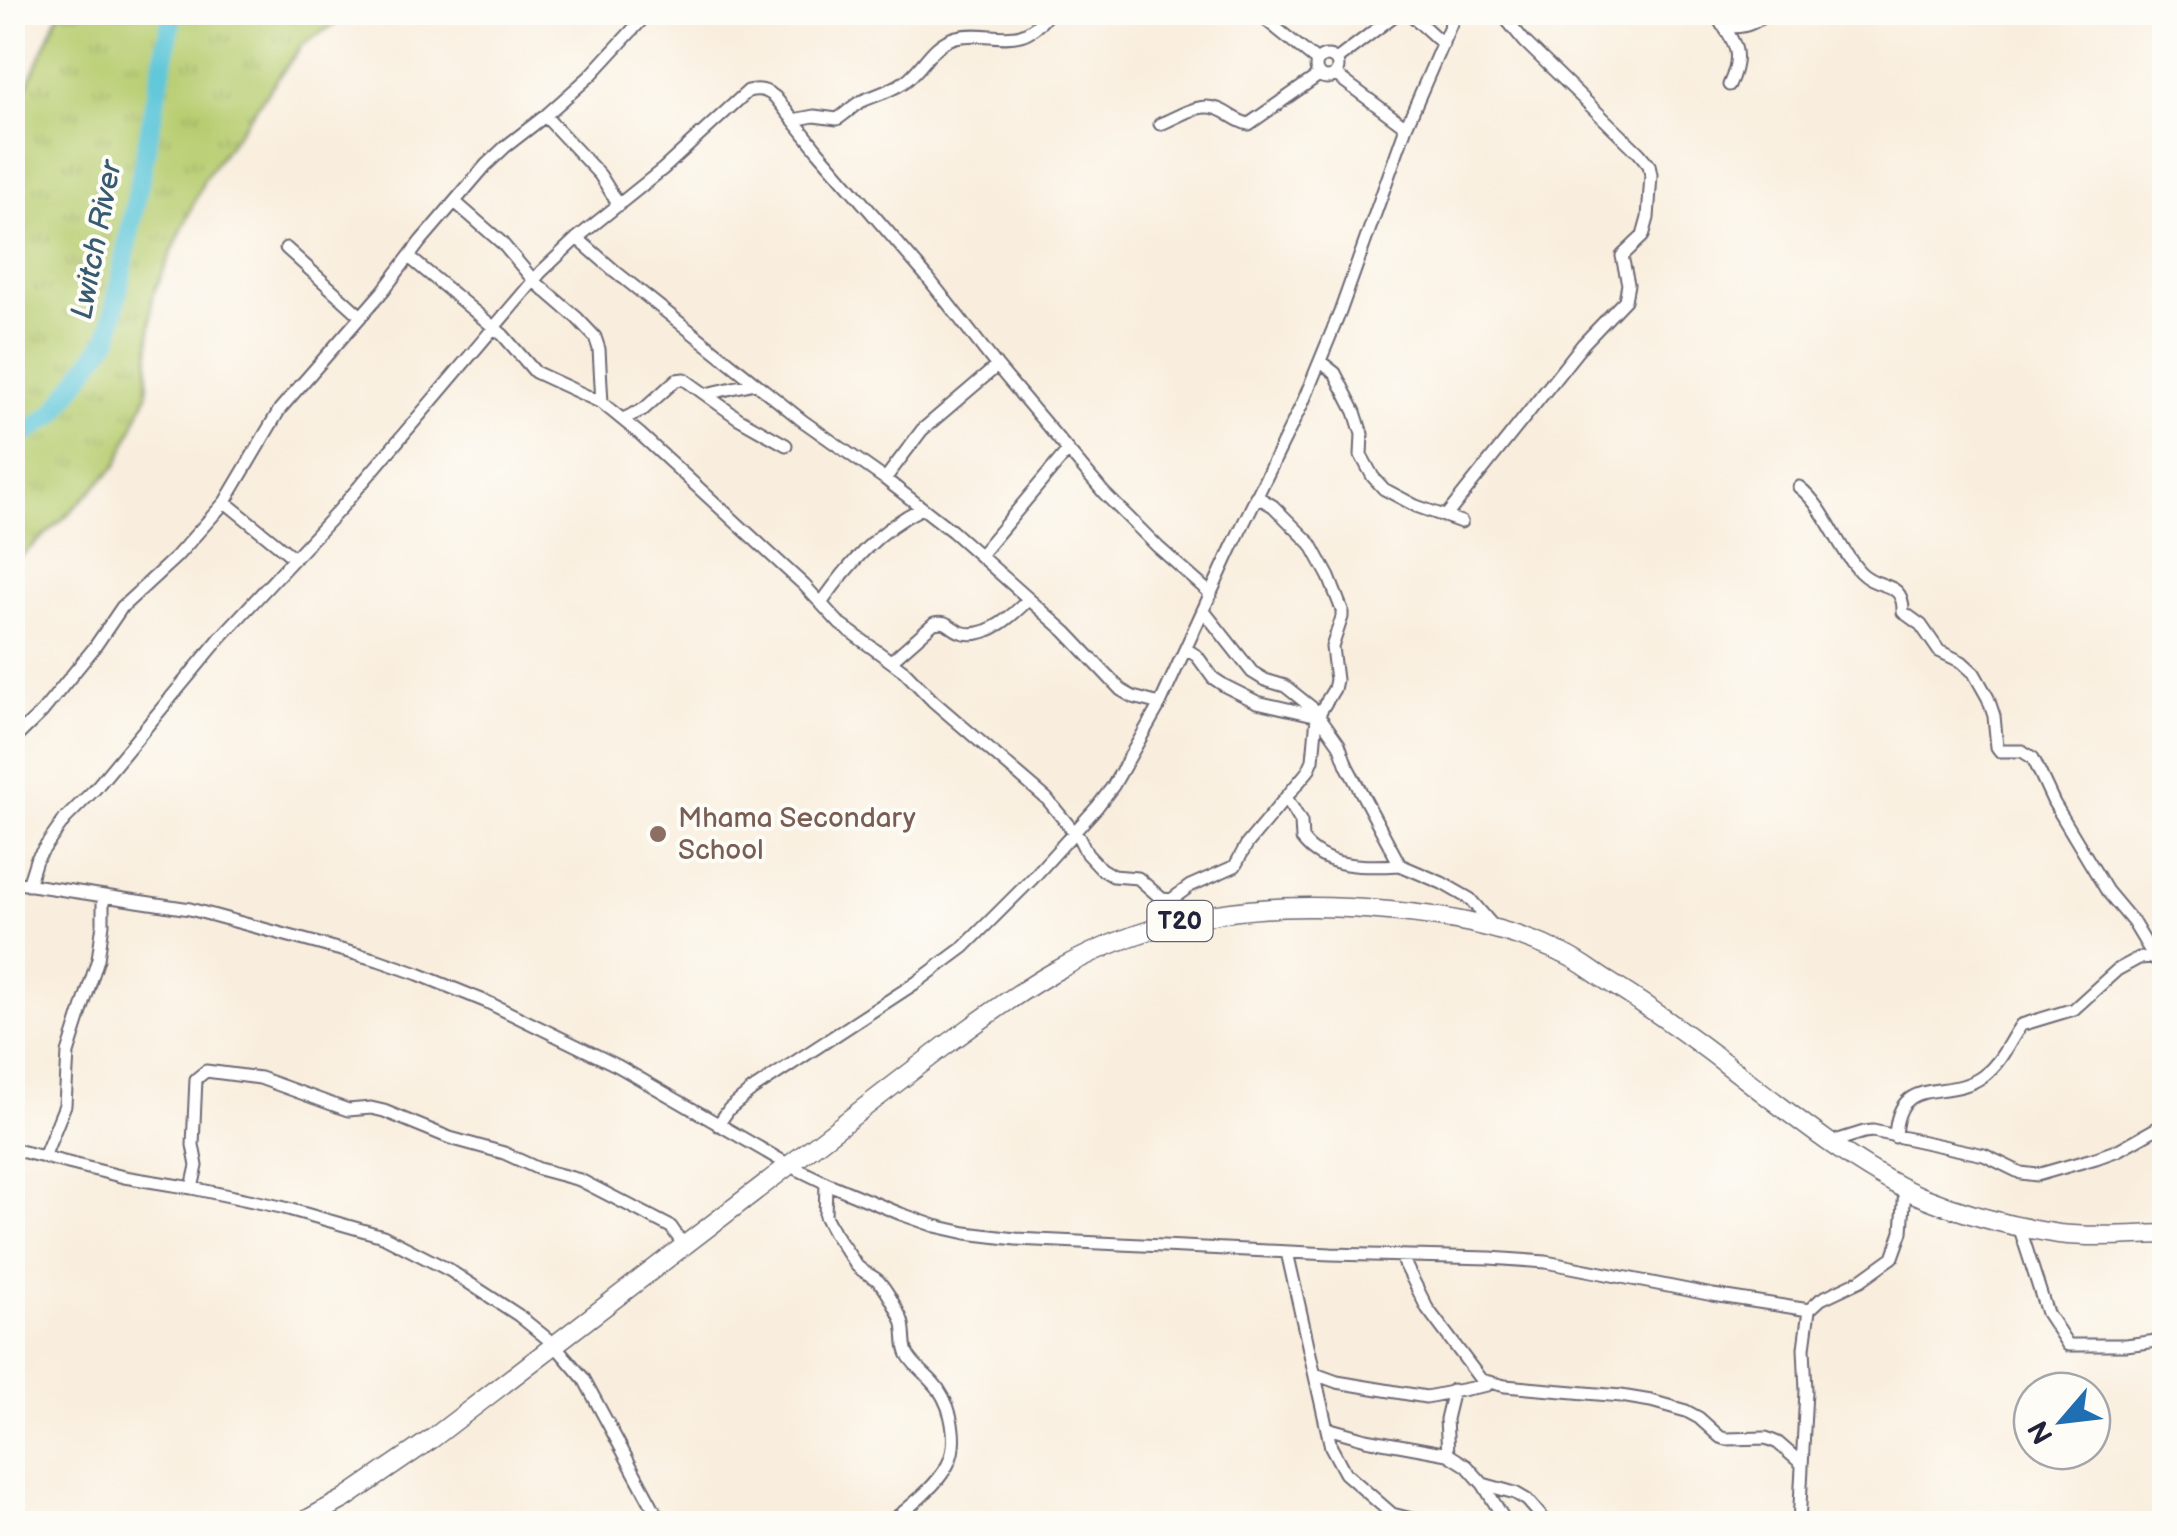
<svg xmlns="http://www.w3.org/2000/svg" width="2177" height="1536" viewBox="0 0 2177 1536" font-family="'Balsamiq Sans',sans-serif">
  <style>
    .grass { fill: url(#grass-tufts); stroke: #6d7856; stroke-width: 2.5 }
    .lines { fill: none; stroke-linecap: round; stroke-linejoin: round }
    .river { stroke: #5dc6d9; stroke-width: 20 }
    .street-casing { stroke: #6d6974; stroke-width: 15 }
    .primary-casing { stroke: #6d6974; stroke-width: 21 }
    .street { stroke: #fff; stroke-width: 11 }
    .primary { stroke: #fff; stroke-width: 18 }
    .education-dot { fill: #8d6e63; stroke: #fdfcf7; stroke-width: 4 }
    .labels { text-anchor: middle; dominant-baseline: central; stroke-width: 8; stroke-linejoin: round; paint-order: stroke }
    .shield { fill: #fdfcf7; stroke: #646373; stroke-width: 2.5 }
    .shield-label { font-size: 25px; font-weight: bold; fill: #22223b }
    .education-label { font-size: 28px; fill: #785e54; stroke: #fdfcf7; text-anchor: start }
    .water-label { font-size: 30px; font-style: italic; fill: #375b72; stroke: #fdfcf7 }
  </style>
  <defs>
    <pattern id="grass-tufts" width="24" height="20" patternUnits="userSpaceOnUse" patternTransform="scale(2.5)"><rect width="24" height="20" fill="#b8cd71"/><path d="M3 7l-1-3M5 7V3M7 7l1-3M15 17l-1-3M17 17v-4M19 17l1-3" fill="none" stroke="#9eb063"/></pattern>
  </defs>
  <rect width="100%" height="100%" fill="#fdfcf7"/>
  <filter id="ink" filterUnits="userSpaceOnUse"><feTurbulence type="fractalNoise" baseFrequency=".01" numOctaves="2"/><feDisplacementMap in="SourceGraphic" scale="20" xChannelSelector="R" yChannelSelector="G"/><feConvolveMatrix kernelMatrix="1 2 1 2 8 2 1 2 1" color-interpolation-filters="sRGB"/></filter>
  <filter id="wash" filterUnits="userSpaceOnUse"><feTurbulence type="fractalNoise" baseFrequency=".0048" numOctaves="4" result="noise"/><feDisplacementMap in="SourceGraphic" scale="40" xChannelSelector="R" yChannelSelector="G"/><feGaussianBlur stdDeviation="2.25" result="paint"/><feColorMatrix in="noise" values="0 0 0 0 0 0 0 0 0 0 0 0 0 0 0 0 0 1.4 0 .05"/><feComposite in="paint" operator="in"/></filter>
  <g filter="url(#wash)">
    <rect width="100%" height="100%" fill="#f9eedd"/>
    <path class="grass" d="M59,13h293l-50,32 -97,133 -53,119 -5,98 -30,70 -55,55 -49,43v-443z"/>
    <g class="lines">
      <path class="river" d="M12,442l42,-28 55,-77 64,-325"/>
    </g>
  </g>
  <g filter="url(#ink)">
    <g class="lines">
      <g class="street-casing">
        <path id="street" d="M1256,12l61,49
          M1408,12l35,32
          M1713,12c21,29 32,39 16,73
          M1722,25c18,5 32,0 46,-13
          M1316 67a11 11 0 1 1 22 0a11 11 0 1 1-22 0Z
          M1336,60l63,-48
          M1336,75l70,52
          M545,116l55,59 19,30
          M793,120l21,-4 23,3c9,-5 15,-13 25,-18 14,-6 29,-10 42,-19 20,-14 27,-38 52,-45 36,-9 64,17 93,-25
          M1160,124c17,-6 39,-23 58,-15 11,4 19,13 31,15l70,-49
          M455,202l47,41 32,38 43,37 18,19 4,12 3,54
          M577,238l39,34 187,149 82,58 67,52 114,101 55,58 12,7 27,7
          M286,248l75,68
          M409,257l94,78 32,37 67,31 38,31 164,151 36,39 64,47 29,30 114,98 32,39 8,16 14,15 12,7 25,2 47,41
          M1321,362l14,11 20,39 7,22 -1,21 12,22 11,12 32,17 45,16
          M706,394l49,-11
          M623,419l21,-10 32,-29 8,-1 54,39 48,27
          M885,479l37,-49 75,-64
          M1799,487c28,22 37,59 61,85 18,19 44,7 43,40l18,13 18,26 23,11 12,11 14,25 6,18 3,31 3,4h22l11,7 21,45 53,88 26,31 21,35 10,14
          M225,502l69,56
          M1446,516l137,-172 42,-44 3,-16 -6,-28 21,-20 5,-18 3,-43 -2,-10 -10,-12 -114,-111 -25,-30
          M980,555l88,-105
          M822,602c27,-38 57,-73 100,-94
          M1203,610l49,62 13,8 20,6 35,28
          M1186,649l11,7 16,22 12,8 32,16 57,13 8,5 17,24 8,22 53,99 42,18 28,16 23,27
          M891,661l43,-38c16,-4 16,7 30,10 25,5 49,-18 65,-34
          M12,741l30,-29 52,-64 28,-41 54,-50 49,-55 55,-93 103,-118 37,-49 66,-77 19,-18 40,-31 45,-40 59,-64
          M1286,797l15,25 1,17c22,30 64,28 98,26
          M12,882l178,27 188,51 40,14 69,28 131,64 171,99 37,18 75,31 34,12 31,7 50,6 315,15 159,4 56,4 167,33 96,15
          M28,885l8,-25 29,-41 30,-30 126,-152 120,-129 200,-236 36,-34 86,-69 85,-78c11,-3 18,-1 27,6l43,54 110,127 69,88 107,127 54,54 53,47
          M1163,899l8,1 19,-14 45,-20 12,-22 61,-73 5,-11 4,-43 17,-28 2,-9 -4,-33 10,-30v-7l-13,-33 -18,-33 -38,-38 -17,-10
          M718,1125l11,-16 23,-19 165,-108 47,-35 68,-68 65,-72 16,-21 47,-82 72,-157 71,-145 37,-90 66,-185 50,-115
          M1895,1137c3,-66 52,-34 88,-61 19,-14 25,-33 38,-51l53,-16 43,-39 22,-12 15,-1
          M1832,1142l32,-10 9,-1 111,24 37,18 16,2 59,-17 22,-8 46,-26
          M12,1149l112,28 68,11 89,19 102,29 66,34 69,45 36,29 30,35 78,145
          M44,1157l21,-52 3,-52 30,-94 5,-35v-27
          M826,1183l-1,33 9,17 23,33c6,6 12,8 19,13 9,6 20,29 25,39 6,12 1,26 7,37 8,14 23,22 31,35 13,19 20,53 9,74 -10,21 -42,47 -61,60
          M192,1188l5,-22 -4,-21 3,-66 10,-8 54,7 88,32 23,-2 13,3 66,27 54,15 35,16 41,11 91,47 14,20
          M2019,1226l28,87 21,32h58l38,-5
          M1287,1252l44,195 14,26 47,41 8,10
          M1401,1256l26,52 54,72 24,6 116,10 30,5 35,10 13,7 21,19 6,2 40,-1 12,5 24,21
          M1315,1374l22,8 89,15 61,-12
          M1327,1428l39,11 82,15 19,12 16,18 32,9 12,7 21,24
          M1448,1454l-2,-35 7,-29
          M1483,1484l24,40
          M1392,1514l40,10
          M1799,1524l7,-133 -2,-43 5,-38 12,-11 40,-19 32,-23 9,-25 3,-44"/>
      </g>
      <g class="primary-casing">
        <path id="primary" d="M299,1524l45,-25 89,-61 513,-393c35,-25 69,-51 106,-72 110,-62 214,-74 337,-62 59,5 120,17 175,43 16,7 30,19 45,28 45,28 88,59 130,92 51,40 121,96 181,122 44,18 92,31 139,38 34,4 71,1 105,0"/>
      </g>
      <use href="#street" class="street"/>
      <use href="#primary" class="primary"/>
    </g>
  </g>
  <circle class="education-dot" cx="658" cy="834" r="10"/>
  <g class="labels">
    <rect class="shield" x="1147.5" y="901" width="65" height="40" rx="8"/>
    <g class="shield-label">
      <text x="1180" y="921">T20</text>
    </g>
    <g class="education-label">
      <text x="678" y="818">Mhama Secondary<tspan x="678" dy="32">School</tspan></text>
    </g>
    <g class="water-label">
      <text transform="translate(97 240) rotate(-79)">Lwitch River</text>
    </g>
  </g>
  <rect width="2177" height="1536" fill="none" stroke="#fdfcf7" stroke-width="50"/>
  <g transform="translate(2062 1421) rotate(242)"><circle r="48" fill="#fdfcf7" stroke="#a5a5ac" stroke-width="2.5"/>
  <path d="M0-8L18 38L0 25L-18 38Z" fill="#1f6fb2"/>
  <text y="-15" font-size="28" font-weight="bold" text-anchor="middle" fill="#22223b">N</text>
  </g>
</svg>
